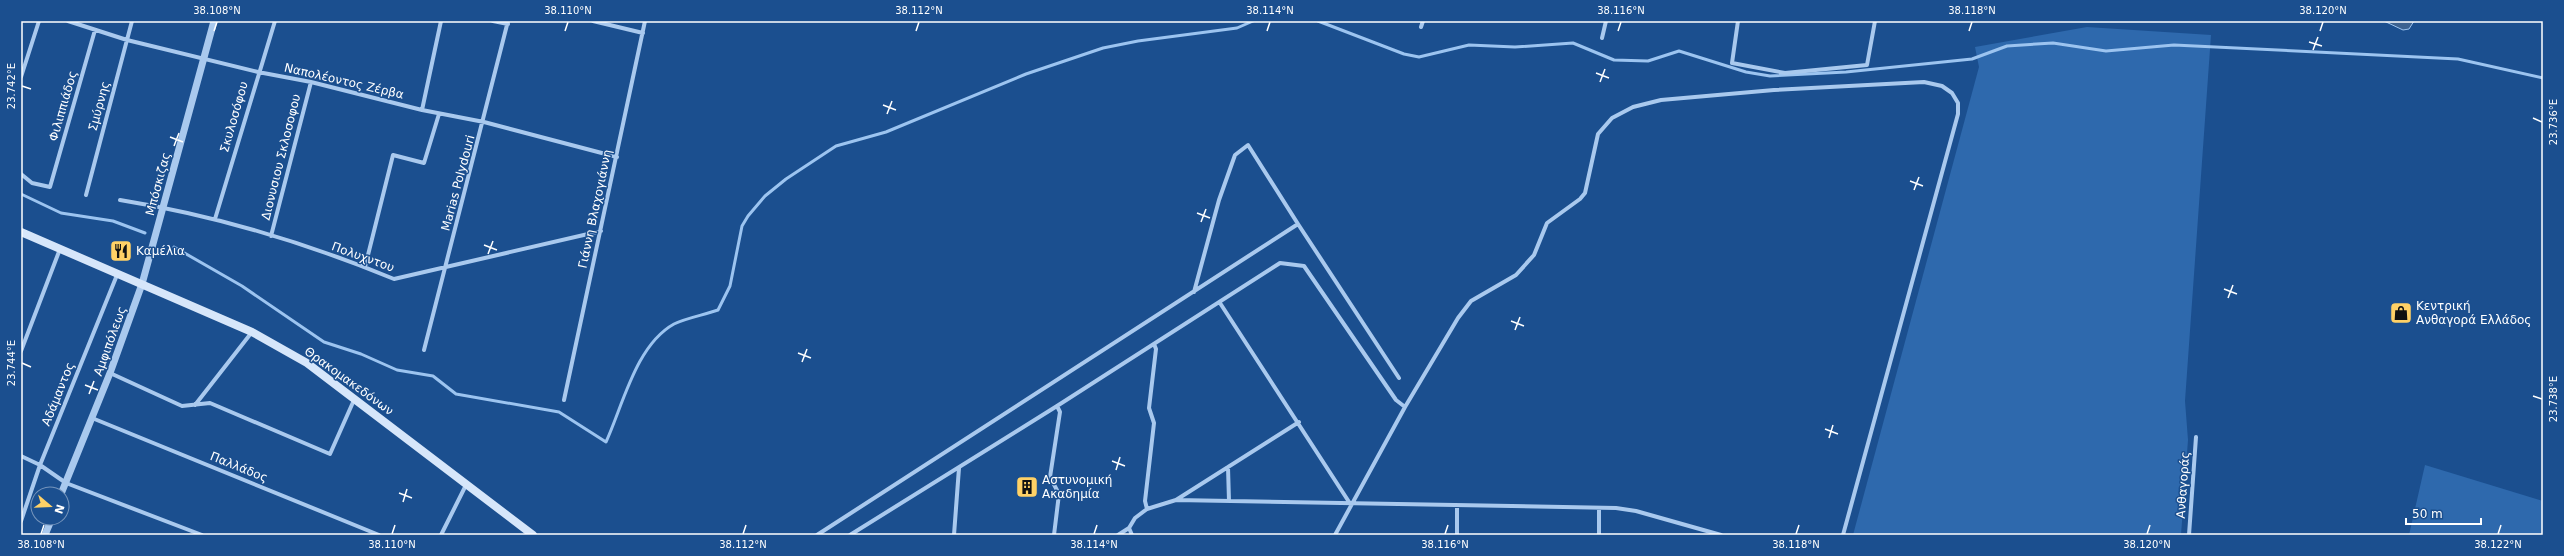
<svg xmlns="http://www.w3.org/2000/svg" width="2564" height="556" viewBox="0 0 2564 556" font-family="'DejaVu Sans',sans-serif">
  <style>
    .green { fill: #2e69ad }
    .water { fill: #3c6290; stroke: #9cc4f0 }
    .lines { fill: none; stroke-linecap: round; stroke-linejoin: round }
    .stream { stroke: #9cc4f0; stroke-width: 3 }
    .minor { stroke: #a9c9ee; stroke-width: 4 }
    .tertiary { stroke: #a9c9ee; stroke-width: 7 }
    .secondary { stroke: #d6e6fa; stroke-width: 8 }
    .ticks { fill: none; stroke: #fff; stroke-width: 1.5 }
    .labels { text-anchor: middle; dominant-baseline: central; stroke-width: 3; stroke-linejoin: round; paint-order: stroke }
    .street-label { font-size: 12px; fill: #fff; stroke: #1b4f8f }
    .poi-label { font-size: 12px; fill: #fff; stroke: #1b4f8f; text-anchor: start }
    .neatline { fill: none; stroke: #fff; stroke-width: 1.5 }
    .ticks-label { font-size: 10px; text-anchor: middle; fill: #fff }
  </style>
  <rect width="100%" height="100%" fill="#1b4f8f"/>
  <path class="green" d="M2087,27l124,8 -26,366 3,39 -7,95h-328l126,-468 -4,-20z
    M2425,465l118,36v34h-134z"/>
  <path class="water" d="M2384,21h30l-5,8 -6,1z"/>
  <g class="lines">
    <path class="stream" d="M1318,21l86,33 15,3 50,-12 46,2 58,-4 41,17 34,1 31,-10 67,21 24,4 76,-4 126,-13 35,-13 46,-3 53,8 68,-6 284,14 85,19
      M21,194l40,19 52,8 32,12
      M174,247l68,39 82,56 37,12 36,16 36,6 23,18 103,18 47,30c17,-37 30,-97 68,-118 12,-6 30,-9 44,-14l12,-24 12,-60 6,-10 17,-20 21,-17 50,-33 50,-14 140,-58 77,-26 35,-7 99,-13 16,-7"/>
    <path class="minor" d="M68,21l59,19 131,32 53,10 111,28 62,12 133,35
      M493,21l15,3
      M593,21l50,12
      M1738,21l-6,42 53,10 82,-8 8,-44
      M1421,27l2,-6
      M1602,38l4,-17
      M21,77l18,-56
      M422,110l19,-89
      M21,174l11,9 18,4 45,-157
      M86,195l46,-174
      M120,200c93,15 187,43 274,79l207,-48
      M215,219l60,-198
      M271,236l40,-154
      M365,267l28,-112 31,8 15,-49
      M1194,292l25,-92 16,-45 13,-10 50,79
      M1220,303l131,202
      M424,350l84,-329
      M21,351l39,-102
      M110,373l72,33 28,-3 120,51 24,-54
      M564,400l81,-379
      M195,405l57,-73
      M92,418l287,117
      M21,456l19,9 26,18 136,52
      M1228,467l1,34
      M1176,500l440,8 20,3 85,24
      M1147,509l-2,-8 9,-78 -5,-15 7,-59 -2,-5
      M21,521l19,-56 77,-190
      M1129,528l3,7
      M441,535l25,-50
      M817,535l481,-311 101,154
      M850,535l207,-129 223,-143 24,3 92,134 9,7
      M954,535l5,-67
      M1054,535l5,-41 -9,-17 10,-65 -3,-6
      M1118,535l11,-7 6,-10 12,-9 29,-9 123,-78
      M1335,535l70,-128 53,-89 13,-17 45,-26 18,-20 13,-32 33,-24 5,-6 13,-59 14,-16 21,-11 28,-7 113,-10 150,-8 18,4 10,7 6,10v11l-115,421
      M1457,535v-29
      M1599,535v-27
      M2189,535l7,-98"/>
    <path class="tertiary" d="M61,494l49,-121 32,-89 72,-263
      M45,535l7,-17"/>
    <path class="secondary" d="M21,232l231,100 55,31 226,172"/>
  </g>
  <path class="ticks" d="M214,31l3,-9M565,31l3,-9M916,31l3,-9M1267,31l3,-9M1618,31l3,-9M1969,31l3,-9M2320,31l3,-9M2309,42l13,4M2313,50l5,-13M1596,73l13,5M1600,82l5,-13M22,86l9,3M883,105l13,5M887,114l5,-13M2533,118l9,4M170,137l13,5M174,146l5,-13M1910,181l13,5M1914,190l5,-13M1197,213l13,5M1201,222l5,-13M484,245l13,5M488,254l5,-13M2224,289l13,5M2228,298l5,-13M1511,321l13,5M1515,330l5,-13M798,353l13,5M802,362l5,-13M22,363l9,4M85,385l13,5M89,394l5,-13M2533,396l9,3M1825,429l13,5M1829,438l4,-13M1112,461l13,5M1116,470l4,-13M399,493l13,5M403,502l4,-13M41,534l3,-9M392,534l3,-9M743,534l3,-9M1094,534l3,-9M1445,534l3,-9M1796,534l3,-9M2147,534l3,-9M2498,534l3,-9"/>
  <defs>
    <g id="restaurant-square" transform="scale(1.15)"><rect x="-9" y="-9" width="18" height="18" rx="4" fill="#ffd166" stroke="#1b4f8f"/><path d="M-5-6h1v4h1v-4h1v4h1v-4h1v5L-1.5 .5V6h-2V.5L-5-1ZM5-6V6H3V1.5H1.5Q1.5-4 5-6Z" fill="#111"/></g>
    <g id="shop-square" transform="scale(1.15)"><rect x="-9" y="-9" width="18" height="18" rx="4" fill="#ffd166" stroke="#1b4f8f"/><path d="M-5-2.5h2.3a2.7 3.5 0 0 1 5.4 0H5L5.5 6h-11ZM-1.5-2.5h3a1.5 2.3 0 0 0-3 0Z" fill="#111"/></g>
    <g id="building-square" transform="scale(1.15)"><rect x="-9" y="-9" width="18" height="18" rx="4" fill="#ffd166" stroke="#1b4f8f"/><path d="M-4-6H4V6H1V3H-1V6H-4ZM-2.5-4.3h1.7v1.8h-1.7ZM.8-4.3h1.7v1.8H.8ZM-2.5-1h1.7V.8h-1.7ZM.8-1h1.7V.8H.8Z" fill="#111"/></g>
  </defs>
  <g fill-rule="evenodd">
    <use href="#restaurant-square" x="121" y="251"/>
    <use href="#shop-square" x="2401" y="313"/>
    <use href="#building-square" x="1027" y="487"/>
  </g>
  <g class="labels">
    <g class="street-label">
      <text transform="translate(344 81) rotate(13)">Ναπολέοντος Ζέρβα</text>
      <text transform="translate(63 106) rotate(-74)">Φιλιππιάδος</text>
      <text transform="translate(99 106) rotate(-75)">Σμύρνης</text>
      <text transform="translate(234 117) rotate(-74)">Σκυλοσόφου</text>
      <text transform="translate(281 157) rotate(-76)">Διονυσιου Σκλοσοφου</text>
      <text transform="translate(458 183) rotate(-75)">Marias Polydouri</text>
      <text transform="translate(158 184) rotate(-75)">Μπόσκιζας</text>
      <text transform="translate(595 209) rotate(-78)">Γιάννη Βλαχογιάννη</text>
      <text transform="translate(363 257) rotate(20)">Πολυχντου</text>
      <text transform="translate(110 341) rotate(-70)">Αμφιπόλεως</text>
      <text transform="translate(349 381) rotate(36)">Θρακομακεδόνων</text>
      <text transform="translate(58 394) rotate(-68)">Αδάμαντος</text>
      <text transform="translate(239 467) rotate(22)">Παλλάδος</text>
      <text transform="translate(2183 485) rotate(-86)">Ανθαγοράς</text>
    </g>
    <g class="poi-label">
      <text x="136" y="251">Καμέλια</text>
      <text x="2416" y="306">Κεντρική<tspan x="2416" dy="14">Ανθαγορά Ελλάδος</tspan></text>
      <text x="1042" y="480">Αστυνομική<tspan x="1042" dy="14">Ακαδημία</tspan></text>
    </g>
  </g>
  <rect width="2564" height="556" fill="none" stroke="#1b4f8f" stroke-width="44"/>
  <g transform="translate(50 506) rotate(109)"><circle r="19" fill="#1b4f8f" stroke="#7695bc"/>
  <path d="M0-3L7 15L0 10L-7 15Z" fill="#ffd166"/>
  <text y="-6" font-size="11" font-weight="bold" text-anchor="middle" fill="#ffffff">N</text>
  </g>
  <path d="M2406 518v6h75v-6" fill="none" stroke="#ffffff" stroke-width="2"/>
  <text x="2412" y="518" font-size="12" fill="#ffffff" stroke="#1b4f8f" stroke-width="3" paint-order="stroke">50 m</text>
  <rect x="22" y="22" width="2520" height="512" class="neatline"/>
  <g class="ticks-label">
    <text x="217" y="14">38.108°N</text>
    <text x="568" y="14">38.110°N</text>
    <text x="919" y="14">38.112°N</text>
    <text x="1270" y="14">38.114°N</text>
    <text x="1621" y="14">38.116°N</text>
    <text x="1972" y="14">38.118°N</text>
    <text x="2323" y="14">38.120°N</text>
    <text transform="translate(11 86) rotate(-90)" y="4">23.742°E</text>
    <text transform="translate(2553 122) rotate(-90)" y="4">23.736°E</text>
    <text transform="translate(11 363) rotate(-90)" y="4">23.744°E</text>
    <text transform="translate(2553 399) rotate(-90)" y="4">23.738°E</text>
    <text x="41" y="548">38.108°N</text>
    <text x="392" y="548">38.110°N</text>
    <text x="743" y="548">38.112°N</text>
    <text x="1094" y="548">38.114°N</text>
    <text x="1445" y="548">38.116°N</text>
    <text x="1796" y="548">38.118°N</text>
    <text x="2147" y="548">38.120°N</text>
    <text x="2498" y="548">38.122°N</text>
  </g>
</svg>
